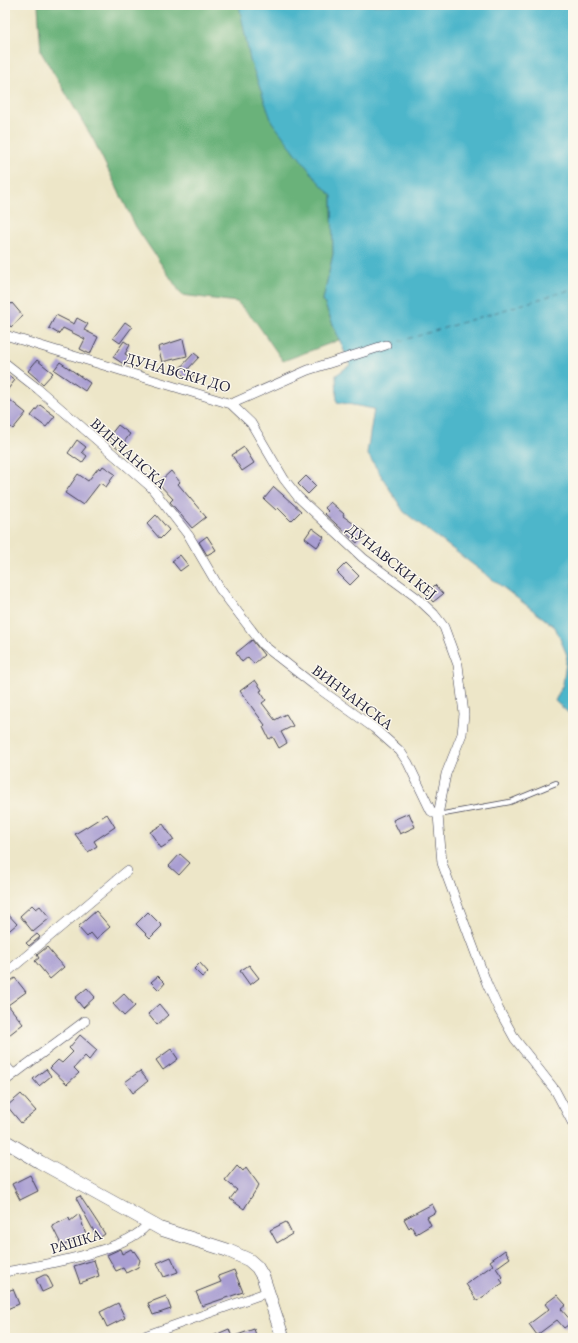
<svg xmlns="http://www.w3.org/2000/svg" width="578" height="1343" viewBox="0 0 578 1343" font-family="'EB Garamond',serif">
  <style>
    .forest { fill: #6ab27a; stroke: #466a5a }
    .water { fill: #4db6ca; stroke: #386c82 }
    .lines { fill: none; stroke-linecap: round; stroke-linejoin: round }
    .ferry { stroke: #335d74; stroke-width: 1; stroke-dasharray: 5 4; stroke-linecap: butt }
    .building { fill: #a99ed2 }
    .lane-casing { stroke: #403f50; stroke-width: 6 }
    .street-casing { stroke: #403f50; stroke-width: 10 }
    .secondary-casing { stroke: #403f50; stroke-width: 14 }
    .lane { stroke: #fff; stroke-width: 4.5 }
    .street { stroke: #fff; stroke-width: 9 }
    .secondary { stroke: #fff; stroke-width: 13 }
    .labels { text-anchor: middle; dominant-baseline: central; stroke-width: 3; stroke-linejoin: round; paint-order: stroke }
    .street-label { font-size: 15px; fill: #22223b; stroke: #fbf7ec }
  </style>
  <rect width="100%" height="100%" fill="#fbf7ec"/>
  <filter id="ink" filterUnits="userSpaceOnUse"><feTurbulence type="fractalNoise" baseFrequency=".025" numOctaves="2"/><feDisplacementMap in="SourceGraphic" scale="8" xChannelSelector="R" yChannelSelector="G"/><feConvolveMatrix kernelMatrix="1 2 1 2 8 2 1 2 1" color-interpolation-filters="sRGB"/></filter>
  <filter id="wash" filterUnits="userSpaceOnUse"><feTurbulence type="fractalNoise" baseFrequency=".012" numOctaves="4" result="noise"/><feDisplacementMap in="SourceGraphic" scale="16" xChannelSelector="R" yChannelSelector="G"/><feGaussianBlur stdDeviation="0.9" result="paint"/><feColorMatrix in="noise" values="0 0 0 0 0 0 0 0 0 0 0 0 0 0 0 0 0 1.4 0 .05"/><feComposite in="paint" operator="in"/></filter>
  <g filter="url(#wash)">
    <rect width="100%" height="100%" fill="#ede6c8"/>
    <path class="forest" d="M38,5h203l91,191 1,58 -10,46 16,40 -56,21 -27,-39 -19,-20 -55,-7 -46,-68 -43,-88 -52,-87z"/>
    <path class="water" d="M239,5h334v712l-18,-16 8,-17 4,-29 -12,-28 -151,-115 -37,-59 7,-44 -37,-7 -1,-27 14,-10 -27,-65 10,-46 -1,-58 -16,-17 -44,-57 -22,-62z"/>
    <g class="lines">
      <path class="ferry" d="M391,344l182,-55"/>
    </g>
    <g id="blocks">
      <path class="building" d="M12,303l11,13 -12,11 -6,-7v-10z
        M56,315l18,9 3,-6 11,6 -4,6 14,7 -8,17 -10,-5 5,-10 -22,-11 -4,6 -10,-6z
        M125,322l7,5 -12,16 -7,-5z
        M183,339l4,17 -25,6 -4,-15z
        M124,341l6,4 -5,9 5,3 -5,8 -12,-8z
        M194,353l5,4 -11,12 6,6 -5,6 -11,-11z
        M37,360l16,13 -10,11 -15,-13z
        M60,362l30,21 -5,8 -31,-21z
        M5,373l10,7 -10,13z
        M10,400l16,13 -13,16 -8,-7v-16z
        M40,405l15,11 -9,11 -15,-11z
        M118,425l12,9 -11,15 -12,-10z
        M77,440l9,7 -4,5 5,4 -5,7 -14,-10z
        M244,447l10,16 -12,8 -10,-16z
        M103,466l12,8 -9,13 -6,-4 -17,22 -18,-12 13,-19 10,7 11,-14 2,2z
        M171,471l9,11 -2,2 28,33 -14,11 -22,-26 3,-3 -15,-16z
        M306,476l10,10 -8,8 -10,-10z
        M274,487l27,24 -10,10 -13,-13 -2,2 -12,-11z
        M330,502l14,12 -1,2 22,16 -8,11 -32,-29 3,-3 -3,-3z
        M156,515l13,15 -9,9 -13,-15z
        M312,528l12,9 -7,10 -12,-9z
        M207,536l9,14 -9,5 -8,-13z
        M180,555l8,10 -8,6 -8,-10z
        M346,563l13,13 -9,9 -13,-13z
        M435,585l8,9 -10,8 -7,-8z
        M252,640l12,15 -10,9 -6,-7 -6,5 -6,-9z
        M255,680l7,10 -2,1 6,9 -4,3 13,17 11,-6 7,12 -12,6 6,11 -8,5 -6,-11 -4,2 -6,-12 2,-2 -25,-34z
        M409,813l6,14 -15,7 -7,-14z
        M107,814l8,13 -21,14 3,5 -9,6 -13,-18z
        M163,824l11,16 -13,8 -11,-16z
        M180,854l10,9 -11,12 -10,-9z
        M32,905l4,4 4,-3 10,12 -17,14 -13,-16z
        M5,911l12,13 -12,10z
        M96,911l14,16 -14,12 -5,-6 -4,4 -9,-10z
        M148,912l14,14 -12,12 -14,-14z
        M37,934l3,3 -11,9 -3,-3z
        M47,947l17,20 -14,12 -15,-18 4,-3 -2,-3z
        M200,963l8,9 -6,5 -8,-8z
        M249,965l10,13 -9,7 -10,-14z
        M158,976l7,7 -6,7 -8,-8z
        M15,978l11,14 -18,13 15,19 -18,14v-53z
        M87,988l8,9 -12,11 -8,-10z
        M124,994l11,12 -11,10 -11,-12z
        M159,1004l9,11 -11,10 -9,-11z
        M80,1035l17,15 -8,10 -4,-4 -11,12 5,5 -12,11 -17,-16 8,-8 4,3 11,-11 -4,-4z
        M171,1049l7,10 -15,11 -7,-10z
        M46,1069l5,7 -12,10 -6,-7z
        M140,1071l8,10 -15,12 -8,-11z
        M21,1094l15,17 -15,12 -14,-17z
        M237,1165l6,6 3,-4 13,18 -15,24 -14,-10 7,-9 -12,-10z
        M30,1175l8,16 -18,9 -8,-16z
        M80,1196l25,38 -7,5 -22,-41z
        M432,1204l4,8 -9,5 4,8 -15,9 -5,-8 -2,2 -5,-9z
        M79,1214l7,21 -24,11 -10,-20 17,-8 1,3z
        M286,1222l6,12 -15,9 -7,-13z
        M120,1249l2,5 9,-5 2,3 1,-1 6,9 -2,7 -12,6 -3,-5 -7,3 -9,-16z
        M505,1250l5,8 -14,10 6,9 -2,2 3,4 -26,18 -11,-17 27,-19 -3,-4z
        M171,1257l7,15 -14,5 -7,-14z
        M94,1260l5,16 -19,7 -6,-17z
        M234,1270l9,22 -41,14 -6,-14 25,-10 -3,-6z
        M44,1275h3l6,12 -11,5 -6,-13z
        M13,1289l6,15 -12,5 -2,-6v-11z
        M557,1295l9,10 -5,4 11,13 -8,6 -7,-8 -20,15 -8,-11 20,-15 -4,-5z
        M166,1296l5,13 -18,6 -5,-12z
        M118,1303l7,15 -18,9 -7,-15z
        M229,1329l3,8 22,-8 3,9h-49z"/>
    </g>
  </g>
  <g filter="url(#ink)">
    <use href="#blocks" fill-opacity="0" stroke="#403f50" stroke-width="1"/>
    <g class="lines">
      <g class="lane-casing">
        <path id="lane" d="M438,815l72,-13 46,-19"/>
      </g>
      <g class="street-casing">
        <path id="street" d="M5,335l226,69 77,-34 78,-25
          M5,363l33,26 113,98 38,49 31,53 43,56 51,40 60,43 26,23 8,12 23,48 7,4
          M231,404l20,19 33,56 14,18 65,61 53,39 18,17 10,13 14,38 6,49 -2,20 -16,40 -8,41 4,48 45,121 12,26 16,29 40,51 18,34
          M5,974l122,-103
          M5,1065l8,9
          M5,1081l80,-60
          M5,1272c32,-6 127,-21 144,-50
          M139,1338l129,-46"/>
      </g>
      <g class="secondary-casing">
        <path id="secondary" d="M5,1141l35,21 121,67 66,21 22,10 8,7 6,10 20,61"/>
      </g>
      <use href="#lane" class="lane"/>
      <use href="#street" class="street"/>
      <use href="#secondary" class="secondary"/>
    </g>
  </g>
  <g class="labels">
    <g class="street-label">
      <text transform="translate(178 372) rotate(16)">ДУНАВСКИ ДО</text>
      <text transform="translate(129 453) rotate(42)">ВИНЧАНСКА</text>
      <text transform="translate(392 561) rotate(39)">ДУНАВСКИ КЕЈ</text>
      <text transform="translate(353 697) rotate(37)">ВИНЧАНСКА</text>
      <text transform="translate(76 1241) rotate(-17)">РАШКА</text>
    </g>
  </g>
  <rect width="578" height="1343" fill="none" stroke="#fbf7ec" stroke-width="20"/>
</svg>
